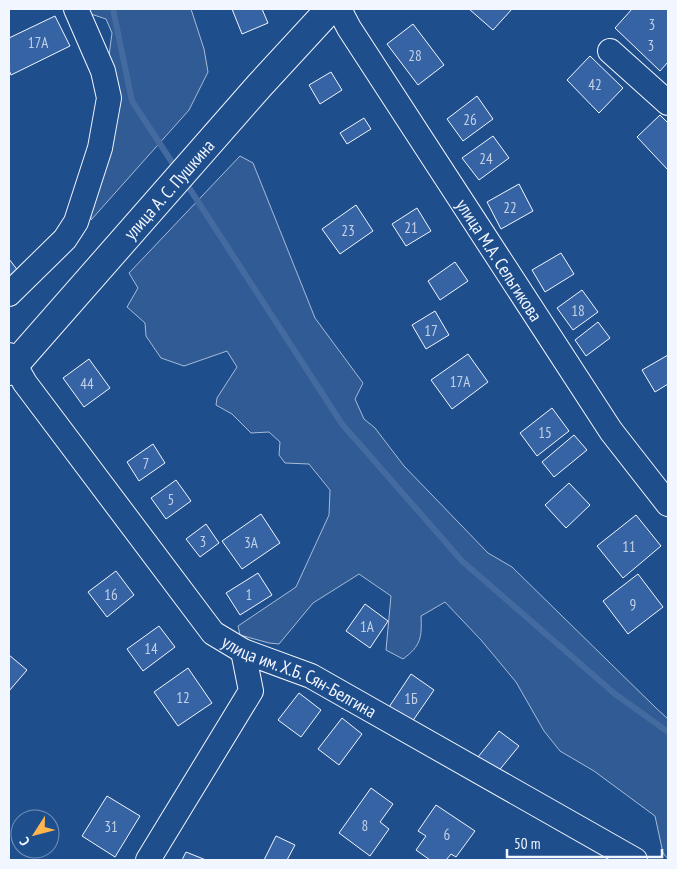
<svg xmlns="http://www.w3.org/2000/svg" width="677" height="869" viewBox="0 0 677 869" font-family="'PT Sans Narrow',sans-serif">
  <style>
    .green { fill: #305b95; stroke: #a8bbd7 }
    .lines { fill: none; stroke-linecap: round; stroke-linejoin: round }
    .stream { stroke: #446ba0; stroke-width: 6 }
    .building { fill: #3563a3; stroke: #f2f6ff }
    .minor-casing { stroke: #f2f6ff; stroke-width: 26 }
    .major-casing { stroke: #f2f6ff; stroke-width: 30 }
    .minor { stroke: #1f4e8c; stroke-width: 24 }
    .major { stroke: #1f4e8c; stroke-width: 28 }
    .labels { text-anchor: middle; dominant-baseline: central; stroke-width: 4; stroke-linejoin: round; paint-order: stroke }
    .number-label { font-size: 15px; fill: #c3d1e8 }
    .street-label { font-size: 18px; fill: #f2f6ff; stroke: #1f4e8c }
  </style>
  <rect width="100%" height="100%" fill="#1f4e8c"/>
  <path class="green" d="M86,9h105l13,40 4,23 -19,38 -98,110 -1,-22 22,-165 -6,-14 -18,-6z
    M240,156l13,7 62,155 48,65 -8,16 9,20 11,9 29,38 84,87 24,14 144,141 12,11v140l-5,-6 -8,-37 -61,-45 -34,-20 -16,-20 -28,-49 -35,-42 -36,-38 -24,14c1,21 0,30 -18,43l-17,-9 5,-54 -32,-22 -46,29 -34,41 -10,-1 -29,-8 -2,-9 58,-39 33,-72 1,-25 -21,-26 -24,-1 -6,-8 1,-13 -11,-10 -18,1 -19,-19 -16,-9 1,-7 20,-31 -10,-16 -43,15 -23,-8 -15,-22 -1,-13 -18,-16 11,-19 -9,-15z"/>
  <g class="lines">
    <path class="stream" d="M113,9l19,92 45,69
      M184,180l158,244 120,137 153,133 53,38"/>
  </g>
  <path class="building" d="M232,9h30l6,14 -26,11z
    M469,9h43l-19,21z
    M632,9h36v53l-8,9 -45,-43z
    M55,16l15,30 -59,29 -2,-5v-32z
    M413,24l31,41 -26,20 -31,-41z
    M590,56l33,32 -24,25 -32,-33z
    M331,72l11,18 -22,14 -11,-19z
    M477,96l16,23 -30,22 -16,-22z
    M660,115l8,8v47l-31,-33z
    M364,118l7,11 -24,15 -7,-11z
    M493,136l16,22 -30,22 -17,-22z
    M519,184l14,27 -32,18 -14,-27z
    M356,205l17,26 -33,23 -18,-25z
    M417,208l14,23 -25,15 -14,-22z
    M561,253l13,21 -29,18 -13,-22z
    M9,259l10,13 -10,8z
    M455,262l13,19 -28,19 -12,-19z
    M582,290l16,22 -25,18 -16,-22z
    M435,311l14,24 -23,14 -14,-24z
    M598,322l12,16 -24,18 -11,-16z
    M468,354l20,28 -36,27 -21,-29z
    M668,355v29l-13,8 -13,-22z
    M89,359l21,29 -26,19 -21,-29z
    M552,408l17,23 -32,25 -17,-23z
    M574,435l13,15 -33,27 -12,-15z
    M153,444l12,19 -26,18 -12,-19z
    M176,480l15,21 -25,18 -15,-21z
    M569,483l21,22 -24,23 -21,-23z
    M261,514l19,29 -38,26 -20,-28z
    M636,515l25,31 -38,32 -26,-32z
    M206,524l13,19 -19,14 -14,-18z
    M116,571l18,24 -27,22 -19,-25z
    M258,573l14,22 -32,20 -14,-22z
    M638,574l25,33 -35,27 -25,-33z
    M365,604l23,17 -18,27 -24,-17z
    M159,626l16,21 -32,24 -16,-22z
    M9,655l18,15 -18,21z
    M188,668l24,35 -34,23 -24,-34z
    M411,674l23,16 -22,32 -23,-15z
    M299,693l22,17 -20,27 -23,-17z
    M342,718l20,16 -23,31 -21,-16z
    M499,731l20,15 -22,27 -19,-16z
    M371,788l22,16 -13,18 9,7 -19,27 -31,-23z
    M107,796l33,20 -25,41 -33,-21z
    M436,805l39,26 -19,26 -5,-3 -5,6h-16l-14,-10 10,-14 -8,-5z
    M276,836l19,9 -8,15h-23z
    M186,852l20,8h-24z"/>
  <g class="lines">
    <g class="minor-casing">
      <g id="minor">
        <path id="s1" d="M339,9l10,19 262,403 57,73"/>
        <path d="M610,51l58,52"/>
        <path d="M9,294l56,-55 11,-17 24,-74 9,-50 -6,-27 -27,-62"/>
        <path id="s2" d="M9,355l16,28 188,250 30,18 68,25 324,184"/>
        <path d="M148,860l103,-169 -8,-40"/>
      </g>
    </g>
    <g class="major-casing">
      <g id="major">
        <path id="s3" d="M9,371l251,-286 70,-76"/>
      </g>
    </g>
    <use href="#minor" class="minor"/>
    <use href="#major" class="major"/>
  </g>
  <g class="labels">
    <g class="number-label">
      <text x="652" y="24">3</text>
      <text x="38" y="42">17А</text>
      <text x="651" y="45">3</text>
      <text x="415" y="55">28</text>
      <text x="595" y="84">42</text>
      <text x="470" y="119">26</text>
      <text x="486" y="158">24</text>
      <text x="510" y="207">22</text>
      <text x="411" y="227">21</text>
      <text x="348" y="230">23</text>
      <text x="578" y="310">18</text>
      <text x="431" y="330">17</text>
      <text x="460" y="381">17А</text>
      <text x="87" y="383">44</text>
      <text x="545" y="432">15</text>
      <text x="146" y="463">7</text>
      <text x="171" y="499">5</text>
      <text x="203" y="541">3</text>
      <text x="251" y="542">3А</text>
      <text x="629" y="546">11</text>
      <text x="111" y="594">16</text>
      <text x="249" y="594">1</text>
      <text x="633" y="604">9</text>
      <text x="367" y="626">1А</text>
      <text x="151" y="648">14</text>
      <text x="183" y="697">12</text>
      <text x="411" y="698">1Б</text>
      <text x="365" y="825">8</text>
      <text x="111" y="826">31</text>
      <text x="447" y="834">6</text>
    </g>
    <g class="street-label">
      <text stroke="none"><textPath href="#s3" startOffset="242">улица А. С. Пушкина</textPath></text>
      <text stroke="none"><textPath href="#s1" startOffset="298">улица М.А. Сельгикова</textPath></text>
      <text stroke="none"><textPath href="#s2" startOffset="442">улица им. Х.Б. Сян-Белгина</textPath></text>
    </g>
  </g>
  <rect width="677" height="869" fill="none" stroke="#f2f6ff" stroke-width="20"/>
  <g transform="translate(35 834) rotate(234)"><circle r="24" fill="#1f4e8c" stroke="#7391ba"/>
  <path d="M0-4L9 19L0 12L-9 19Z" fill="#ffb74d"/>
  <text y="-8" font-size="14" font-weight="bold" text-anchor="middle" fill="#f2f6ff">С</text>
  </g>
  <path d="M507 849v8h155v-8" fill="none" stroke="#f2f6ff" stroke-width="2.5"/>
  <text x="514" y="849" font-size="15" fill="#f2f6ff" stroke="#1f4e8c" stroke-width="4" paint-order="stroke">50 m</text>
</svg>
